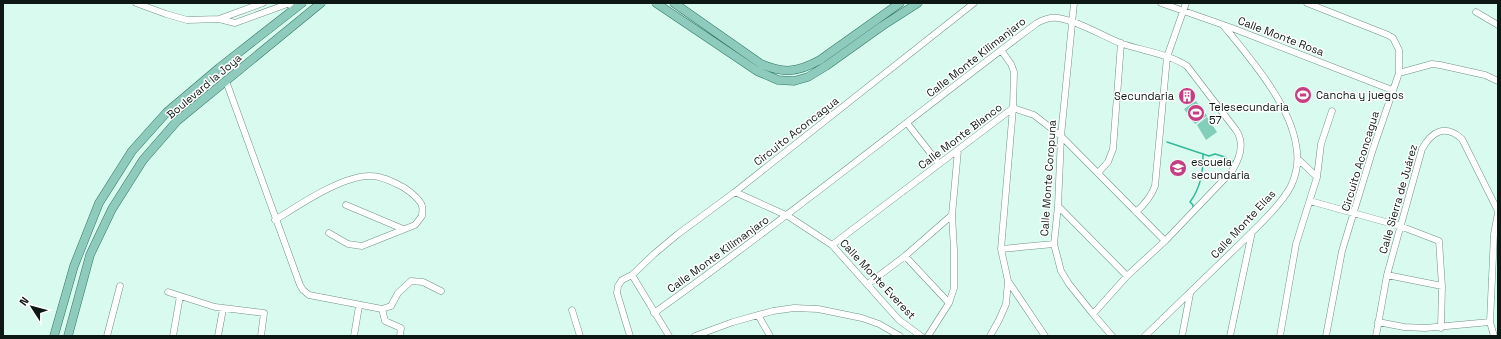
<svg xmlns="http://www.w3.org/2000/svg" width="1501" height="339" viewBox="0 0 1501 339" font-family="'Space Grotesk',sans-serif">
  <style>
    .green { fill: #81cfb9 }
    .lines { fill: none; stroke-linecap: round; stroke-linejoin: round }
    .stream { stroke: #35b89a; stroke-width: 1.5 }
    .minor-casing { stroke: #739187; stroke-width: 7 }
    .major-casing { stroke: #317664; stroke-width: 9 }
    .minor { stroke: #fff; stroke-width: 6 }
    .major { stroke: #8fcbbc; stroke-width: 8 }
    .labels { text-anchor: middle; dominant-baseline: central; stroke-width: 3; stroke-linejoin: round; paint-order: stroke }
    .street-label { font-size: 11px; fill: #0d1815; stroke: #fff }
    .poi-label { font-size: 11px; fill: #0d1815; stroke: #fff; text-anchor: start }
  </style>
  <rect width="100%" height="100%" fill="#d9faef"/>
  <path class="green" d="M1196,101l11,15 -12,8 -11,-15z
    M1207,117l10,15 -11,8 -9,-15z"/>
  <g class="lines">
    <path class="stream" d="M1167,142l42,14 6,-2 10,3 5,6 4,-2
      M1193,208v-3l-3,-3c11,-15 13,-30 13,-48"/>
    <g class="minor-casing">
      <path id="minor" d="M136,3l30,11 21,6 32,-1 44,-16
        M1074,3l-13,133 -3,70 -4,38 7,27 8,13 24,30 19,22
        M1161,3l71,25 160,62
        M1307,3l81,32 5,3 6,12v23l-26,76 -31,102 -16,85
        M1476,12l22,13
        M219,19l16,4 55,-20 3,8
        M1001,50l10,14 3,8 -1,36 -12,141 7,32 37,55
        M1399,73l33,-9 8,1 45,10 13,6
        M226,81l74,204 3,5 6,5 73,14 9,-3 7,-13 13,-12 12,1 18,9
        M907,123l32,41
        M1298,159l19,18
        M1098,173l10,-11 5,-13 8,-106
        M735,192l53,24 44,29 67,75 22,16
        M1310,201l90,25 39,15 3,45 -1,42
        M346,205l57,24
        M1058,206l69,70
        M1136,212c9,-8 15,-15 19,-26l12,-129 19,-54
        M275,220c24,-15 68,-45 96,-44 11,0 22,6 32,11 6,4 17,12 19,19 1,3 0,7 0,10l-7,9 -53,21 -14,-2 -19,-11
        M832,245l181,-137 21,7 27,21 104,105
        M1001,249l53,-5
        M905,256l44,47
        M632,275l37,61
        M1387,275l55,11
        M868,284l37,-28 47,-41
        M168,292l47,15 49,6 -3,23
        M382,309l3,12 16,7 -1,8
        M572,310l8,26
        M654,313c131,-93 255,-194 383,-290 7,-4 13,-6 21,-5 20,3 43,17 62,25 22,8 47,10 67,23l49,64c9,13 4,28 -4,41l-67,70 -38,35 -34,38
        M758,315l12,21
        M1378,322l26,5 21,1 65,-6
        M107,336l13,-50
        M173,336l7,-40
        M218,336l5,-27
        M354,336l5,-30
        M630,336l-13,-43 1,-7 4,-6 10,-5 22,-21 24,-20 57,-42 239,-189
        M695,336l38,-14 40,-11 21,-3 24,1 44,9 17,6 21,12
        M928,336l21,-33 5,-15v-38l-2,-35 6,-65
        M990,336l9,-16 7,-16 2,-23
        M1145,336c32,-31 64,-62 96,-93 15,-15 40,-38 50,-57 6,-13 8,-27 5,-41 -6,-41 -47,-88 -73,-120
        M1182,336l8,-42
        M1230,336l22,-104
        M1280,336l16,-92 21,-67 4,-33 11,-33
        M1376,336l11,-61 35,-126c10,-18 23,-25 40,-10l36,72
        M1494,336l-4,-14 4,-88 4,-21"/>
    </g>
    <g class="major-casing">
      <path id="major" d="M656,3l101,68 21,9 16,1 14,-4 18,-11 56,-40 36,-23
        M674,3l87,61c23,10 37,8 59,-4l80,-57
        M54,336l20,-70 25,-63 33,-52 35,-39 52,-44 83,-65
        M68,336l22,-81 22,-46 31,-49 34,-39 144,-118"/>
    </g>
    <use href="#minor" class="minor"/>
    <use href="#major" class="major"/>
  </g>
  <defs>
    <g id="stadium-disc" transform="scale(0.9)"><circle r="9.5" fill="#c43f81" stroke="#fff"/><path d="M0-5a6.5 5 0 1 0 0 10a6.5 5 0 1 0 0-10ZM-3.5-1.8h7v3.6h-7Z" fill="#fff"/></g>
    <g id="building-disc" transform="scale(0.9)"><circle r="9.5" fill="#c43f81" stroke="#fff"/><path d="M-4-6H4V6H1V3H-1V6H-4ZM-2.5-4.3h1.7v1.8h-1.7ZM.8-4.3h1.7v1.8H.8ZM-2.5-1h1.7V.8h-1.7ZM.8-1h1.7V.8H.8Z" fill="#fff"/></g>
    <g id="school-disc" transform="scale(0.9)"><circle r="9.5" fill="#c43f81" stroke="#fff"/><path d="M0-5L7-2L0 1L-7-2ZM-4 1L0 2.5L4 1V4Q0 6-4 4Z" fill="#fff"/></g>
  </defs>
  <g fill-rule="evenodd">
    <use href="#stadium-disc" x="1303" y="95"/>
    <use href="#building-disc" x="1187" y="96"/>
    <use href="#stadium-disc" x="1196" y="113"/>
    <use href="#school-disc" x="1178" y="168"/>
  </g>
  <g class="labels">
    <g class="street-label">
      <text transform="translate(1281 36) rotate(21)">Calle Monte Rosa</text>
      <text transform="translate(976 57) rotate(-38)">Calle Monte Kilimanjaro</text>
      <text transform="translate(204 86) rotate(-40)">Boulevard la Joya</text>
      <text transform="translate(796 131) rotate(-38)">Circuito Aconcagua</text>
      <text transform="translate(960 136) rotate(-37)">Calle Monte Blanco</text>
      <text transform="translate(1360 161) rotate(-73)">Circuito Aconcagua</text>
      <text transform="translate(1048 178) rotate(-86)">Calle Monte Coropuna</text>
      <text transform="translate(1398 199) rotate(-74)">Calle Sierra de Juárez</text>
      <text transform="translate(1243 224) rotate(-47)">Calle Monte Elías</text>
      <text transform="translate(718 254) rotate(-36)">Calle Monte Kilimanjaro</text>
      <text transform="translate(878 279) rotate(47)">Calle Monte Everest</text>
    </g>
    <g class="poi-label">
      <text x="1316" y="95">Cancha y juegos</text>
      <text x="1174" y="96" text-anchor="end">Secundaria</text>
      <text x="1209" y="107">Telesecundaria<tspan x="1209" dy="13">57</tspan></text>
      <text x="1191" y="162">escuela<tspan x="1191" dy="13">secundaria</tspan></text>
    </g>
  </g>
  <rect width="1501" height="339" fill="none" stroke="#0d1815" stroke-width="8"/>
  <g transform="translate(32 307) rotate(306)" stroke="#ffffff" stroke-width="3" paint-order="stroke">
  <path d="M0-3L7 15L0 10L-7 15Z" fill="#0d1815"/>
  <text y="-6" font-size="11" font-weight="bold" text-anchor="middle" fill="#0d1815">N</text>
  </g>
</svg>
